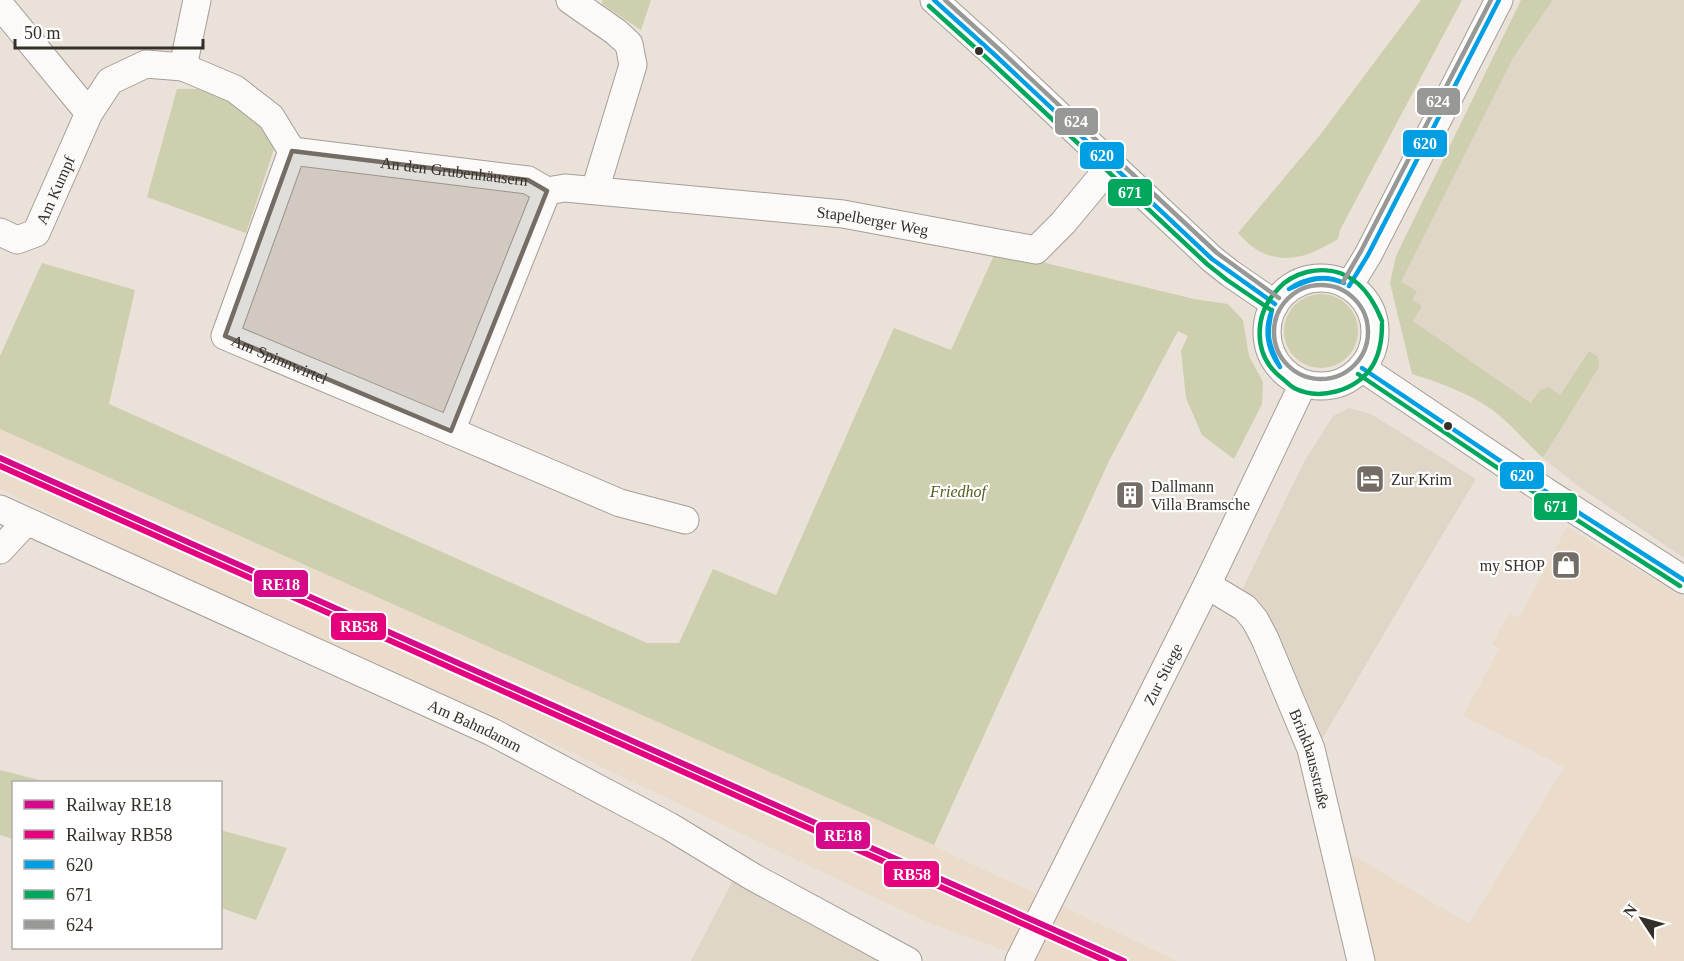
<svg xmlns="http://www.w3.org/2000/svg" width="1684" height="961" viewBox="0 0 1684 961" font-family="Georgia,serif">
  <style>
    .commercial { fill: #e0d6c7 }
    .built { fill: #eadbca }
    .green { fill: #cdcfae }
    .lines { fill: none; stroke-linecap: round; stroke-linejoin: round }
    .minor-casing { stroke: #a59e98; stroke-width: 29 }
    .minor { stroke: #fcfaf9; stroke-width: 27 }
    .bus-1-casing { stroke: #fff; stroke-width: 9 }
    .bus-2-casing { stroke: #fff; stroke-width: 9 }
    .bus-3-casing { stroke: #fff; stroke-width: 9 }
    .bus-1 { stroke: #009fe3; stroke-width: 4.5 }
    .bus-2 { stroke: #00a75d; stroke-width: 4.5 }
    .bus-3 { stroke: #989896; stroke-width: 4.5 }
    .rail-1-casing { stroke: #fff; stroke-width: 10 }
    .rail-2-casing { stroke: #fff; stroke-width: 10 }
    .rail-1 { stroke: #d7098b; stroke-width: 6 }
    .rail-2 { stroke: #e5007d; stroke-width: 6 }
    .marked { fill: #746d66; fill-opacity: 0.2; stroke: #746d66; stroke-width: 4.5; stroke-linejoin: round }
    .bus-dot { fill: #352f29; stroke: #fff; stroke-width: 2 }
    .labels { text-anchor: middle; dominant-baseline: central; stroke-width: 4.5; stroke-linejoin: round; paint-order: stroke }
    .street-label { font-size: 16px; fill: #352f29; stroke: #fff }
    .poi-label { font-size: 16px; fill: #352f29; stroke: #fff; text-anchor: start }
    .park-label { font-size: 16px; font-style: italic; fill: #535e1d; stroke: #fff }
    .line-badge { stroke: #fff; stroke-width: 2 }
    .badge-label { font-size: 16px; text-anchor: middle; font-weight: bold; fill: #fff }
  </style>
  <rect width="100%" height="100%" fill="#eae1d8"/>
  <path class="commercial" d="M1553,0h131v558l-106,-72 -35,-28 56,-91 -10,-16 -29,44 -29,8 -118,-82 -1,-21 -11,-18 112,-224z
    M1349,408l22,6 105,65 -38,63 -120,204 -79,-150 65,-134 29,-46z
    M733,880l150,81h-192z"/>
  <path class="built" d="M0,429l934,416 20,11 72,33 151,72h-142l-106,-38 -388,-185 -416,-188 -125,-61z
    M1567,527l117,71v363h-314l-24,-110 123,73 95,-157 -101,-51 36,-67 -7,-5 17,-31 10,5z"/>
  <path class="green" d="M603,0h48l-10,30 -39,-26z
    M1421,0h41l-122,230 -2,9c-25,15 -50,27 -79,12 -8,-4 -15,-12 -21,-18l82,-98z
    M1521,0h32l-40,58 -112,224 16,9 -5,9 10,6 -9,15 118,82 9,-13 9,-3 11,8 29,-44 9,6 1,10 -56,91c-15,-14 -28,-29 -43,-42 -23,-20 -59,-33 -88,-42l-22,-91 6,-27z
    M177,89h36l27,17 36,37 -30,90 -99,-36z
    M996,251l198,48 34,5 15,16 6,36 14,26 -1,22 -28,55 -32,-24 -16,-37 -5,-47 7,-15 -10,-5 -69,130 -175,384 -934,-416v-73l42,-93 93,27 -26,114 538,239h32l34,-74 63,26 118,-267 57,22z
    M1284 331a37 37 0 1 1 74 0a37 37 0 1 1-74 0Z
    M0,770l47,12h-33l-1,57 -13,-4z
    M220,830l67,18 -31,72 -35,-12z"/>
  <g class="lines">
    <g class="minor-casing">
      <g id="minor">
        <path id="s1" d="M197,0l-14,67 52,22 36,28 21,34 236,29 19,11 18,-3 278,26 193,36 27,-27 49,-59"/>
        <path d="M570,0l46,32 13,12 4,21 -38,125"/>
        <path d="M934,0l61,55 217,204 19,15 44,30"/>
        <path d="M0,5l89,108"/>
        <path id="s2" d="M292,151l-67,185 226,95 96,-240"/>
        <path id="s3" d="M0,232l17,8 19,-7 53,-120 21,-32 36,-17 37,3"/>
        <circle cx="1321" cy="332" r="54"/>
        <path d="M1349,286l19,-31 131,-255"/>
        <path d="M1362,368l183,123 139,89"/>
        <path d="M451,431l169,72 65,17"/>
        <path id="s4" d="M0,509l492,223 177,94 84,51 155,84"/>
        <path d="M0,550l26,-28"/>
        <path id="s5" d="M1207,585l38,23 10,12 10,19 46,110 50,212"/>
        <path id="s6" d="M1019,961l188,-376 96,-201"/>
      </g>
    </g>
    <use href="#minor" class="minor"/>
    <g class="bus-1-casing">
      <path id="bus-1" d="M934,0l61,55 217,204 63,45
        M1349,286l19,-31 131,-255
        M1289,289c16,-11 36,-15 55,-6
        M1289,289c20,-9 32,-15 55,-6
        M1272,310c-6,25 -4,34 8,57
        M1272,310c-8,20 -5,39 8,57
        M1362,368l183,123 139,89"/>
    </g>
    <g class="bus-2-casing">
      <path id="bus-2" d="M929,6l61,55 217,203 20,16 44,30
        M1382,321c-13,-33 -36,-58 -75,-49 -11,3 -21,8 -28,16 -26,26 -27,68 4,91 4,3 7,7 11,9 25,13 61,3 77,-20 9,-13 11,-29 11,-44
        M1358,374l183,123 139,89"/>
    </g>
    <g class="bus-3-casing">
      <path id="bus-3" d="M945,0l55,50 217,203 62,45
        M1343,282l18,-31 130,-251
        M1274 332a47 47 0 1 1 94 0a47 47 0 1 1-94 0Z"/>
    </g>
    <use href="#bus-1" class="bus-1"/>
    <use href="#bus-2" class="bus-2"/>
    <use href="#bus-3" class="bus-3"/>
    <g class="rail-1-casing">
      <path id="rail-1" d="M0,458l1124,503"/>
    </g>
    <g class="rail-2-casing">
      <path id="rail-2" d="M0,466l1106,495"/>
    </g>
    <use href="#rail-1" class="rail-1"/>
    <use href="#rail-2" class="rail-2"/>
  </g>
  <path class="marked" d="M292,151l236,29 19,11 -96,240 -226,-95z"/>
  <defs>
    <g id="hotel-square" transform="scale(1.5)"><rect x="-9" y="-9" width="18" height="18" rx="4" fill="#746d66" stroke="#fff"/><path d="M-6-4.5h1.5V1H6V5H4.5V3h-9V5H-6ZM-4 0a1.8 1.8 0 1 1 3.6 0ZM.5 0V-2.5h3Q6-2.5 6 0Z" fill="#fff"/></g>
    <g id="building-square" transform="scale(1.5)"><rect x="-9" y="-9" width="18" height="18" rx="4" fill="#746d66" stroke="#fff"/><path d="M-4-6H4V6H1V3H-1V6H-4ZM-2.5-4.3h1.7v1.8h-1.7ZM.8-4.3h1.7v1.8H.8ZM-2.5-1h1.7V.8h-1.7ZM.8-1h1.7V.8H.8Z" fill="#fff"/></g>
    <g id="shop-square" transform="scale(1.5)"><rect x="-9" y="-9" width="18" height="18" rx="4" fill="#746d66" stroke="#fff"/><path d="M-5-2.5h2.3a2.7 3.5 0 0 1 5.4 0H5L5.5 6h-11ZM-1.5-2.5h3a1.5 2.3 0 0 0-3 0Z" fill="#fff"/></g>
  </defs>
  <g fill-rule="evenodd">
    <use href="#hotel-square" x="1370" y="479"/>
    <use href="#building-square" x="1130" y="495"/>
    <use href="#shop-square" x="1566" y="565"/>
  </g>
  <g class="bus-dot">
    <circle cx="979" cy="51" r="5"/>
    <circle cx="1448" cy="426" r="5"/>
  </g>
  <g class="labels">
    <g class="street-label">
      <text stroke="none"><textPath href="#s1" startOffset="374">An den Grubenhäusern</textPath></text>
      <text stroke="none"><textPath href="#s3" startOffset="86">Am Kumpf</textPath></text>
      <text stroke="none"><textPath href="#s1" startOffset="798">Stapelberger Weg</textPath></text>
      <text stroke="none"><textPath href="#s2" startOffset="256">Am Spinnwirtel</textPath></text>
      <text stroke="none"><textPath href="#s6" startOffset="321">Zur Stiege</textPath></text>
      <text stroke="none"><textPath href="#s4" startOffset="522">Am Bahndamm</textPath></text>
      <text stroke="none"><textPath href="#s5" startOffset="210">Brinkhausstraße</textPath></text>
    </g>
    <g class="poi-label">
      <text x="1391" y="479">Zur Krim</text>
      <text x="1151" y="486">Dallmann<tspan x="1151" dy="18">Villa Bramsche</tspan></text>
      <text x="1545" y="565" text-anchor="end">my SHOP</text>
    </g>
    <g class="park-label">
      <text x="958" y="491">Friedhof</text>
    </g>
  </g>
  <g class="line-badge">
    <rect x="1416" y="87" width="45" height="29" rx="6" fill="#989896"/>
    <rect x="1054" y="107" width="45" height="29" rx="6" fill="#989896"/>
    <rect x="1402" y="129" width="46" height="29" rx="6" fill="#009fe3"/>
    <rect x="1079" y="141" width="46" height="29" rx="6" fill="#009fe3"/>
    <rect x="1107" y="178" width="46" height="29" rx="6" fill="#00a75d"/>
    <rect x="1499" y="461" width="46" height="29" rx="6" fill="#009fe3"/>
    <rect x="1533" y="492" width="45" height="29" rx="6" fill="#00a75d"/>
    <rect x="253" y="569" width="56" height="29" rx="6" fill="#d7098b"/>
    <rect x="330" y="612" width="57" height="29" rx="6" fill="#e5007d"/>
    <rect x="815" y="821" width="56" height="29" rx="6" fill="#d7098b"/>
    <rect x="883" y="860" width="57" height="28" rx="6" fill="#e5007d"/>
  </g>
  <g class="badge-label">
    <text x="1438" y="107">624</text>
    <text x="1076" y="127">624</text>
    <text x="1425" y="149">620</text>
    <text x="1102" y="161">620</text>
    <text x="1130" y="198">671</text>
    <text x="1522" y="481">620</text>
    <text x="1556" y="512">671</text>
    <text x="281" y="590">RE18</text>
    <text x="359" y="632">RB58</text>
    <text x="843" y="841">RE18</text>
    <text x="912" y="880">RB58</text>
  </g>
  <rect x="12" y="781" width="210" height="168" fill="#ffffff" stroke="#aeaca9" stroke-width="1.5"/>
  <rect x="24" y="800" width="30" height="9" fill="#d7098b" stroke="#aeaca9" stroke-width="1.5"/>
  <text x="66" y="811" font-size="18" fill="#352f29">Railway RE18</text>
  <rect x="24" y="830" width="30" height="9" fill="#e5007d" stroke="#aeaca9" stroke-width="1.5"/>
  <text x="66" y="841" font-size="18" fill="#352f29">Railway RB58</text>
  <rect x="24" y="860" width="30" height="9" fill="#009fe3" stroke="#aeaca9" stroke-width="1.5"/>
  <text x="66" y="871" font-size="18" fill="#352f29">620</text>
  <rect x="24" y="890" width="30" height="9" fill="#00a75d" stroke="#aeaca9" stroke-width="1.5"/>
  <text x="66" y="901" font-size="18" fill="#352f29">671</text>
  <rect x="24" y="920" width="30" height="9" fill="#989896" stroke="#aeaca9" stroke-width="1.5"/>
  <text x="66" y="931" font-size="18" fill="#352f29">624</text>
  <g transform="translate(1642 919) rotate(306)" stroke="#ffffff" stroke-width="4.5" paint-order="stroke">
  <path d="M0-4.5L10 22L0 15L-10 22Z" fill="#352f29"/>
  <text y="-9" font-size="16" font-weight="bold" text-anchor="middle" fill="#352f29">N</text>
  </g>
  <path d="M15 39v9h188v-9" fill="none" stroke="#352f29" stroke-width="3"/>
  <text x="24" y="39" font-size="18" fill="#352f29" stroke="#ffffff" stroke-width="4.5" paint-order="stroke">50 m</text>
</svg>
